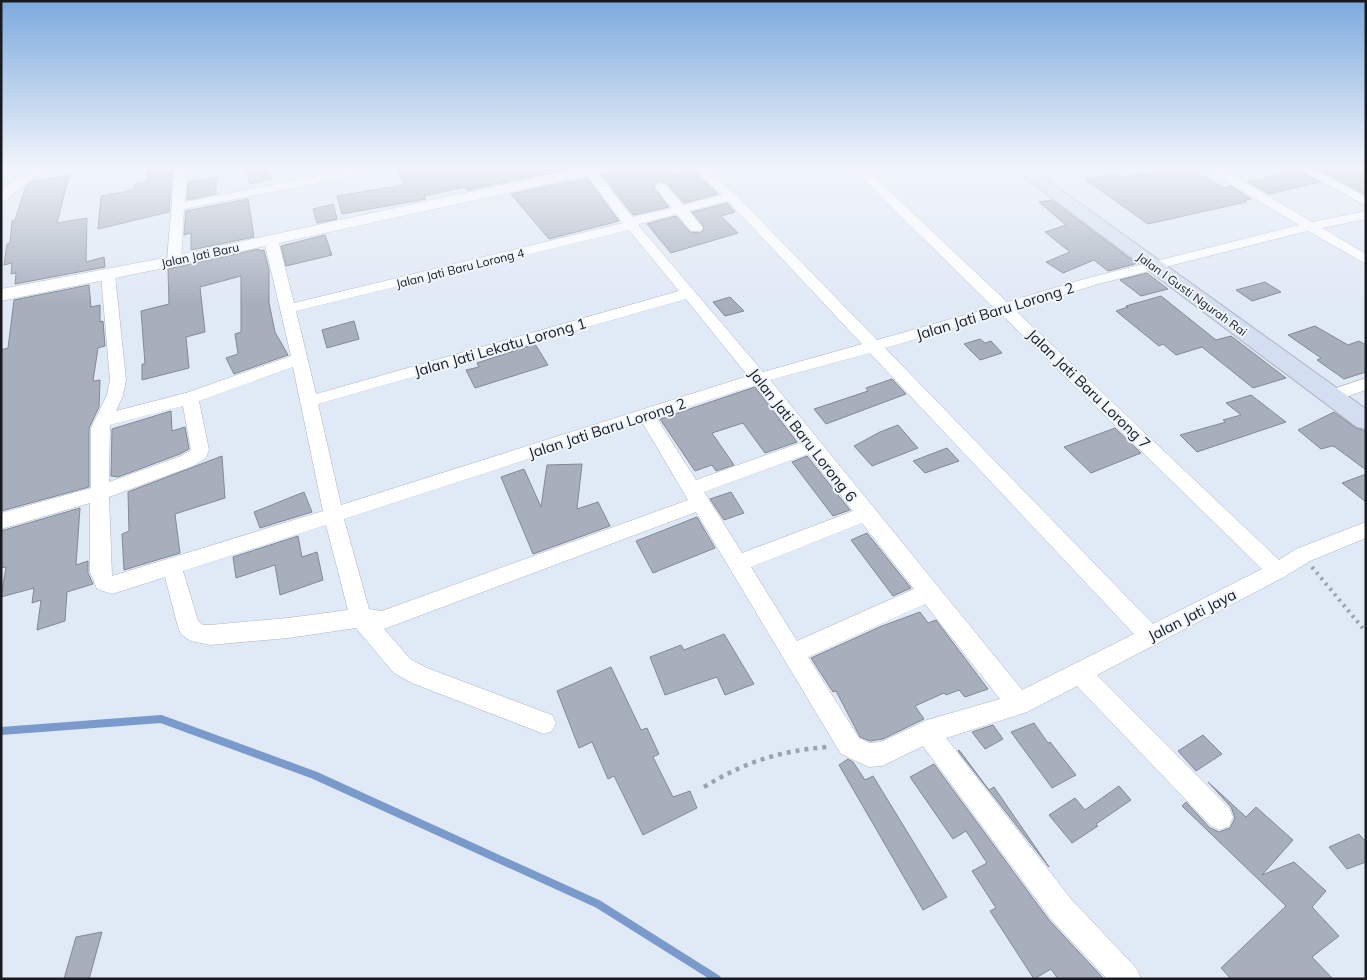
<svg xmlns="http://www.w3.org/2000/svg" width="1367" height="980" viewBox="0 0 1367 980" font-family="Mulish,sans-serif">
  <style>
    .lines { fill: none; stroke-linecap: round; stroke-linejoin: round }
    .stream { stroke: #7a9acc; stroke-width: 8 }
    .building { fill: #a7afbc; stroke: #828995 }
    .minor-casing { stroke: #adb5c2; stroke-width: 1 }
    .tertiary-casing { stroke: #adb5c2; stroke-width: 1 }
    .secondary-casing { stroke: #adb5c2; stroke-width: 2 }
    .path-far1 { stroke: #9ca2ad; stroke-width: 4; stroke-dasharray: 2.5 4.5; stroke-linecap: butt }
    .path { stroke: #9ca2ad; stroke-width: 4.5; stroke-dasharray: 4 5; stroke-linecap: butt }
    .minor { fill: #fff; fill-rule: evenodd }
    .tertiary { fill: #fff; fill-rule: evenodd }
    .secondary { fill: #d3def0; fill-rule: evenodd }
    .labels { text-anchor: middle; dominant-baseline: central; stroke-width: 4; stroke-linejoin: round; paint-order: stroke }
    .far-street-label { font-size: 12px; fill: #181a1f; stroke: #f0f6fe }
    .street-label { font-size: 15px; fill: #181a1f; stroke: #f0f6fe }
  </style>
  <rect width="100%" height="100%" fill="#e0e9f6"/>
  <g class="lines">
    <path class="stream" d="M1,731l160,-12 153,56 284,129 119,75"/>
  </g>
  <path class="building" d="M148,167h24l-3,45 -71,17 3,-33 33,-6 1,-6 11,-2z
    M244,167h23l5,12 -22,5z
    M396,167h70l3,4 21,-4h87l-110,23 -2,-3 -41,9 2,3 -84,15 -5,-18 67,-11z
    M613,167h7l1,6 23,-5 3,4 19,-5 6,6 19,-5 27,26 -34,9 -18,-20 -6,-2 -6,4v3l15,19 -36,8 -32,-41 8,-2z
    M1170,167l10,2 6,-2 38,21 7,-2 20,13 -7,2 2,1 -98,22 -62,-44 29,-7 7,5z
    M1276,167h18l25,15 -50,12 -21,-12 38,-9z
    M1313,167h53v28z
    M69,175l-12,48 30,-5 -1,44 18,-5 1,10 -90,17 1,-11 -5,1 1,-11 -8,2 3,-21 3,-1 2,-22 3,-1 11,-34 7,-5z
    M216,177v17l-29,6 1,-18z
    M587,178l32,43 -70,18 -38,-45z
    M248,199l6,38 -63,13v-17l-7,2 2,-24z
    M1052,200l84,63 -1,1 -27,7 -14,-11 -31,13 -17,-11 24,-10 -25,-20 21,-7 -27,-23z
    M727,203l8,9 -14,4 17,17 -67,20 -24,-29 29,-8 14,16 11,1 3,-6 -12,-15z
    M333,204l4,15 -20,4 -4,-14z
    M325,235l7,20 -46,11 -5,-20z
    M259,249l1,2 4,-1 5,20v33l6,29 13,23 -54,19 -8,-16 12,-4 -3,-20 6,-2v-56l-41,11 5,45 -19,5 3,31 -47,12v-16h3l-4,-53 28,-7 -1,-35z
    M1147,273l21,16 -27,7 -21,-16z
    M1265,282l16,10 -29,9 -16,-11z
    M89,285l2,22 9,-2v17l3,-1 2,25 -7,2 -5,33 7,-1 -1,27 -10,21v59l-88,24v-161l7,-2 6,-48z
    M1161,296l55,44 15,-4 55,42 -33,10 -51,-41 -26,8 -13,-11 -4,2 -43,-35 12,-4 -2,-1z
    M730,297l14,14 -19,5 -12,-14z
    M354,321l5,18 -32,9 -5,-18z
    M1315,326l33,19 11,-4 7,4v27l-22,7 -27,-19 4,-2 -33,-23z
    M980,339l5,4 6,-2 11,12 -22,7 -16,-16z
    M535,344l13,21 -73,23 -9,-18 13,-3 -2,-4z
    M892,379l14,15 -80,30 -12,-15 54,-18 -2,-3z
    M755,387l42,55 -32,11 -22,-30 -31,10 22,32 -18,6 -4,-6 -17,6 -35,-52z
    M1251,395l35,27 -89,30 -17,-17 46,-13 -3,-2 18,-5 -15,-12z
    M171,411l1,20 13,-4 4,22 -9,5 -62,23 -7,-1 1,-47z
    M1334,412l22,16 10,3v39l-31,-23 -3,-1 -11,3 -23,-19z
    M898,425l20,23 -46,18 -18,-20 26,-14z
    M1115,428l26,25 -50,20 -27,-26z
    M947,448l12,13 -34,12 -12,-12z
    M222,456l3,42 -50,16 5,39 -56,17 -2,-36 7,-3 -1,-39z
    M807,456l43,54 -17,6 -41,-54z
    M582,464l-5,45 21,-7 12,24 -77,28 -32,-77 23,-8 17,38 6,-42z
    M1366,474v28l-24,-19z
    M304,492l8,20 -52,16 -6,-16z
    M731,492l13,21 -20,7 -14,-21z
    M80,508l-4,57 12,-4v12l5,11 -26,8 -2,29 -28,9 4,-30 -9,3 2,-15 -33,9 5,-30 -5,1v-37z
    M697,517l18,31 -62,25 -17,-32z
    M867,533l44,55 -18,8 -42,-56z
    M298,536l4,21 15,-5 6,28 -43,15 -5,-30 -39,13 -3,-21z
    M920,612l8,11 8,-3 52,69 -23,8 -6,-7 -13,5 -2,-2 -29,13 9,13 -41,20 -13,2 -10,-4 -24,-46 -3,1 -22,-34 71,-32z
    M724,634l30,50 -29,11 -8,-18 -52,18 -15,-38 31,-12 3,5z
    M611,667l30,63 6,-2 12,26 -6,3 20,40 17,-6 7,17 -54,27 -29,-59 -6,3 -16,-37 -13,6 -22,-57z
    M1034,723l14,20 2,-1 26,33 -24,13 -41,-56z
    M993,725l10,14 -18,10 -13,-17z
    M1203,735l19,19 -26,17 -18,-20z
    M959,750l30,40 5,-3 55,80 -91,-116z
    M848,759l5,3 12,18 8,-4 74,121 -24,13 -84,-145z
    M934,764l115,156 55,59h-46l-7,-10 -17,10 -44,-68 6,-3 -24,-37 15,-8 -21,-32 -13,8 -43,-62z
    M1208,782l38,35 10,-10 37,33 -31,35 32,-13 32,29 -14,16 27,29 -27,21 21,22h-102l-10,-11 65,-62 -104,-100 4,-4 24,26 9,4 11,-4 5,-10 -4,-11z
    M1119,786l12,14 -35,24 2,2 -26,17 -23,-28 26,-17 10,12z
    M1359,834l7,8v20l-19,7 -18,-22z
    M102,932l-13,47h-25l12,-42z"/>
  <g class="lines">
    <g class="minor-casing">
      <path id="minor" d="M38,167h14l-30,19 -17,15 -4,1v-11l13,-11z
        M175,167h12l-2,35 179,-35h22l-6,4 -196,38 -3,52 -7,4 -7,-4z
        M581,167h12l39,50 40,-9 -17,-21 6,-4 4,1 18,21 39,-10 -30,-28h13l30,27 142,146 116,-33 -142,-140h13l143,135 81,-24 211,-53 -92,-55 -2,-3h14l93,55 54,-11v8l-44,9 44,26v10l-58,-33 -210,53 -83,26 264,250 17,-11 70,-27v16l-56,23 -26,16 -187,98 132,133 4,9 -4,9 -9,4 -9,-4 -134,-140 -50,26 -81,26 125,161 66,70 4,10h-34l-56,-60 -128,-173 -41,20 -13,1 -28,-13 -145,-242 -312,117 26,30 17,9 125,47 4,8 -4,8 -8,3 -132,-51 -18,-10 -38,-45 -68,10 -78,7 -19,-4 -10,-7 -3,-7 -13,-50 -53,17 -15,-5 -7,-17v-69l-89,26v-16l90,-25v-60l16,-33 3,-15 -9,-105 2,-3h10l2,3 11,105 -3,15 -7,16 70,-18 105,-37 -27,-116 2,-3 5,-1 7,4 16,63 329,-80zM728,201l134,143 -99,28 -124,-146v-2l38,-10 14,17h10l2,-3 -14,-17zM629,230l50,61 -363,103 -20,-83zM686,299l62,77 -407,129 -23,-101zM1001,314l261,255 -109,55 -268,-276zM870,353l264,281 -112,56 -252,-310zM293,367l30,144 -211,65 -3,-79 84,-31 12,-7 4,-9 -10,-49zM756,385l44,58 -104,37 -40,-63zM183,406l8,44 -10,6 -72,26 1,-57zM642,422l46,78 -306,111 -13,-2 -25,-90zM808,454l45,57 -111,42 -38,-61zM862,523l52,66 -117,52 -46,-74zM326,525l22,85 -60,8 -78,7h-7l-5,-4 -15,-50zM925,604l75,95 -73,21 -46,22 -11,1 -11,-5 -51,-81z
        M1296,167h14l56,30v9z
        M1366,378v12l-35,12 -6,-2 -2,-4 2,-4z"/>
    </g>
    <g class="tertiary-casing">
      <path id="tertiary" d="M584,167h27l-3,3 -5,2 -429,94 -173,35v-12l173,-33z"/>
    </g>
    <g class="secondary-casing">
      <path id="secondary" d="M1011,167h18l337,242v20l-9,-2z"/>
    </g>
    <path class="path-far1" d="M1312,567l54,65"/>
    <path class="path" d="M704,787c41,-25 75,-36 123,-40"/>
    <use href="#minor" class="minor"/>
    <use href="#tertiary" class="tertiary"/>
    <use href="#secondary" class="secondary"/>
  </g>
  <linearGradient id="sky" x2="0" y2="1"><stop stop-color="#7caadd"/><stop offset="0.55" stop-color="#f1f5fb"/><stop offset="1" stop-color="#f1f5fb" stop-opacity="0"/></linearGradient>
  <rect width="1367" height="304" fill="url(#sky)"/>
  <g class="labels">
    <g class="far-street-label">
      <text transform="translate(200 255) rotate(-12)">Jalan Jati Baru</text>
      <text transform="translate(460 268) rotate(-14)">Jalan Jati Baru Lorong 4</text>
      <text transform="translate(1192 294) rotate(36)">Jalan I Gusti Ngurah Rai</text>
    </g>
    <g class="street-label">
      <text transform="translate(995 311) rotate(-17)">Jalan Jati Baru Lorong 2</text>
      <text transform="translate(500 347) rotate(-16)">Jalan Jati Lekatu Lorong 1</text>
      <text transform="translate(1089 389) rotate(44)">Jalan Jati Baru Lorong 7</text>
      <text transform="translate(607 428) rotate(-18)">Jalan Jati Baru Lorong 2</text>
      <text transform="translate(803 435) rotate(52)">Jalan Jati Baru Lorong 6</text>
      <text transform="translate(1192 615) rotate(-27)">Jalan Jati Jaya</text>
    </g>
  </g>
  <rect width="1367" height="980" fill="none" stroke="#181a1f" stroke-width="5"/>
</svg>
